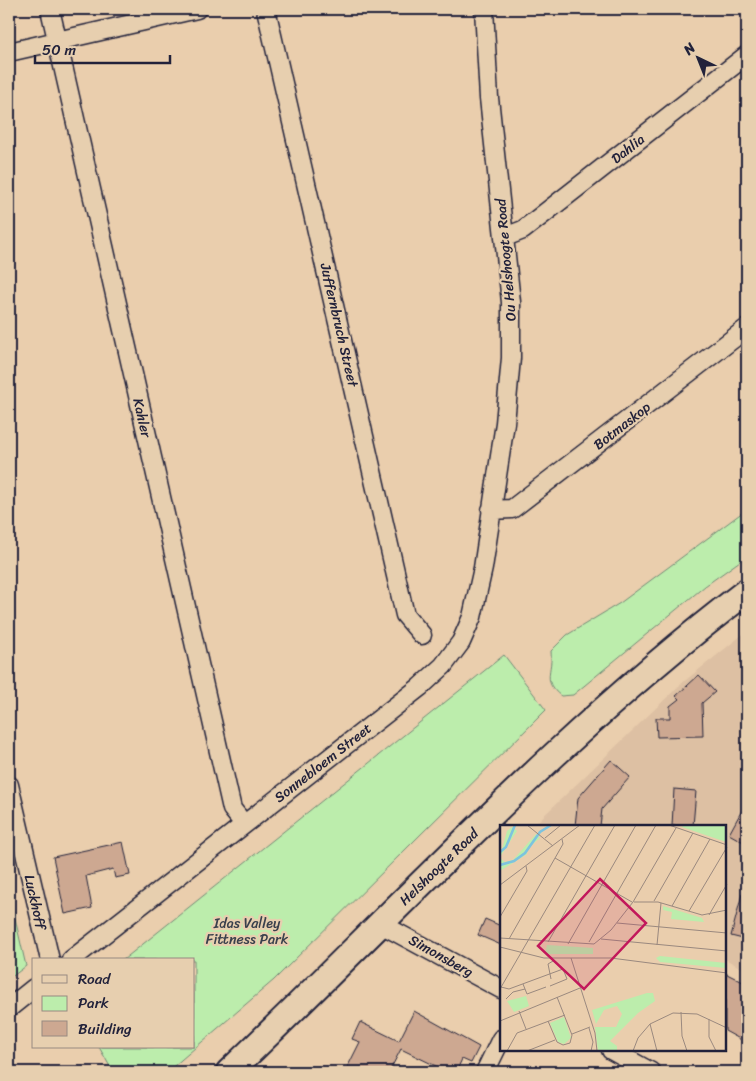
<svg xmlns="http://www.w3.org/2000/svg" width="756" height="1081" viewBox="0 0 756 1081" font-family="Sriracha,sans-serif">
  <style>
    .built { fill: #ddc0a3 }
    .green { fill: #bcedac; stroke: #6f8874 }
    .building { fill: #cda891; stroke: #22223b }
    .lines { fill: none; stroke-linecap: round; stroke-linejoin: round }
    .minor-casing { stroke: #22223b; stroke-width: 21 }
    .secondary-casing { stroke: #22223b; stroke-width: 29 }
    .minor { stroke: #e7cfaf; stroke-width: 18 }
    .secondary { stroke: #e7cfaf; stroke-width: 25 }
    .labels { text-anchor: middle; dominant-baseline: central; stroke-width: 4.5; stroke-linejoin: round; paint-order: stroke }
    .street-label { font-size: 14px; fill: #22223b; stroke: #e7cfaf }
    .park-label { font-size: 14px; fill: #39404c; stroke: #e7cfaf }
    .inset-river { fill: none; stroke: #7dc3de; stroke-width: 2.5 }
    .inset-road { fill: none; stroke: #9a897f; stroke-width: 1 }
    .view { fill: #c2185b; fill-opacity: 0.15; stroke: #c2185b; stroke-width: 2.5 }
    .inset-edge { fill: none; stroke: #22223b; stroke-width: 2.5 }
  </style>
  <rect width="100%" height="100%" fill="#eacead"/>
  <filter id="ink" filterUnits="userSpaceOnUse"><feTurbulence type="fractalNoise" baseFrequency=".02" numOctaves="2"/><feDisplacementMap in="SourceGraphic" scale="10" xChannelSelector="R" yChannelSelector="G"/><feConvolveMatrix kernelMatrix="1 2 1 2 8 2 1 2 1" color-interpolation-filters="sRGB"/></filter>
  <g filter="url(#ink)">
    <path class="built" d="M747,631v340l-22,-12v-133h-192l148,-142z"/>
    <path class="green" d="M747,509v47l-42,30 -132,109 -12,1c-20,-15 -8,-24 -10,-45l16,-16 53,-32z
      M504,655l42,55 -272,270 -107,92h-54l-14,-25h95v-87h-71z
      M9,901h2l15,65 -17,13z"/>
    <path class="building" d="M699,675l16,17 -13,11 1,33 -46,1 -1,-19h14v-12l9,-7 -3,-3z
      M611,760l19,17 -28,32 -2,17h-25l3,-28z
      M674,789l22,2 -3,35h-21z
      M747,801v43l-18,-10z
      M123,842l7,33 -15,3 -2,-9 -27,7 6,32 -27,6 -12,-57z
      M742,894h5v46l-16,-4z
      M485,919l16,7v19l-23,-10z
      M725,973l22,11v59l-22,-12z
      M414,1011l65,36 -8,16 -9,-4 -6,13h-21l3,-5 -37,-18 -12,23h-44l15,-30 -8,-3 8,-17 39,19z"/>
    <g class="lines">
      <g class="minor-casing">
        <path id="minor" d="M50,9l182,800 12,15
          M266,9l139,606 17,20
          M9,52l188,-43
          M505,237l18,-7 224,-175
          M491,510l21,-1 235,-181
          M9,785l41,175
          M381,924l120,65
          M71,960l349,-273 23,-21 18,-24 11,-25 11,-49 22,-145 6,-65v-56l-22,-204 -5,-89
          M9,1008l25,-20
          M611,1050l40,22
          M485,1072l16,-33"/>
      </g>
      <g class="secondary-casing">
        <path id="secondary" d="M229,1072c170,-162 330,-338 518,-481"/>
      </g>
      <use href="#minor" class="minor"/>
      <use href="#secondary" class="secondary"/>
    </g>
  </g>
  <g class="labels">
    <g class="street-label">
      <text transform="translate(628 149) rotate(-38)">Dahlia</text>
      <text transform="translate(506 260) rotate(-95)">Ou Helshoogte Road</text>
      <text transform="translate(339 325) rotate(77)">Juffernbruch Street</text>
      <text transform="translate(142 418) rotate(77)">Kahler</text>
      <text transform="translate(622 426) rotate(-38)">Botmaskop</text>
      <text transform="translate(323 763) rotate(-38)">Sonnebloem Street</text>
      <text transform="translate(439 867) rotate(-44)">Helshoogte Road</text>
      <text transform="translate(35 902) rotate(77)">Luckhoff</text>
      <text transform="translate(441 956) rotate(29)">Simonsberg</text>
    </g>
    <g class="park-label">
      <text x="247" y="923">Idas Valley<tspan x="247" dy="16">Fittness Park</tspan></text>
    </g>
  </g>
  <g transform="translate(500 825)">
    <rect width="226" height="226" fill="#eacead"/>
    <path d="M183,0h43v17l-44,-15zM12,2l5,4 -17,26 7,-26zM36,9l4,4 -13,11v5l-27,17v-13l5,4 8,-2zM163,81l39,12 2,4 -33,-3 1,-7 -9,-2zM47,120l46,3v6h-48zM160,131l66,7v5l-66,-6 -4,-4zM147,168h6l2,8 -17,12 -28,28 7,5v5h-19l-3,-24h21l6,-13 -5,-8 -13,4 -8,14 -4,-14zM26,171l3,10 -15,6 -7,-11zM64,192l7,21 -7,6 -6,-2 -8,-19z" fill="#bcedac"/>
    <path class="inset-river" d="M0,27l6,-5 9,-22M0,40l14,-4 11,-8 15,-21 11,-7"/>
    <path class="inset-road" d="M27,0l26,21M169,0l58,20M45,13l16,-13M55,33l77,44M0,60l80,-60M154,76l39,-68M134,77h24l44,13 25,-5M172,81l38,-67M189,86l38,-64M209,90l18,-31M0,92l27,-46 -1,-5M117,98l110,10M0,113l94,6 17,-14 22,-28 43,-74M9,114l54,-95 -1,-5M101,114l126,12M48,117l67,-117M89,117l67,-117M68,119l68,-119M157,120l4,-42M0,122l44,11h67l116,15M71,133l24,75 2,18M51,154l-3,-15 5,-3M23,159l4,10 19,-7M1,162l8,2 54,-20 4,10 -17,7M0,164l95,-164M6,174l7,-7 12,-3M19,186l7,18M181,187l1,24 5,15M209,194v18l7,14M0,196l80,-33M48,196l9,21 6,3 7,-2 2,-8 -15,-38M150,199l7,27M89,203l4,14 -2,9M72,209l18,-7M7,226l10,-18 48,-18M27,226l28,-11M133,226l5,-13 12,-14 23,-11 24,1 30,14"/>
    <path class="view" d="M100,54l46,44 -62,66 -46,-43z"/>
    <rect width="226" height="226" class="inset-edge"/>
  </g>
  <rect width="756" height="1081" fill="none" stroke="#e7cfaf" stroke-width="30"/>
  <rect x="15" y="15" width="726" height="1051" fill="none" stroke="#22223b" stroke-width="2" filter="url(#ink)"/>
  <rect x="32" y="958" width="162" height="90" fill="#e7cfaf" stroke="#988a81"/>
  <rect x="42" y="975" width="25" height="8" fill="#e7cfaf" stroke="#988a81"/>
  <text x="78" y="984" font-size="15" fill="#22223b">Road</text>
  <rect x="42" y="996" width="25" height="15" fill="#bcedac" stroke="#988a81"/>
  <text x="78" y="1008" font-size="15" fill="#22223b">Park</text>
  <rect x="42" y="1021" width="25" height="15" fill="#cda891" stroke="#988a81"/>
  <text x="78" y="1034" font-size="15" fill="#22223b">Building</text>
  <g transform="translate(698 58) rotate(317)" stroke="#e7cfaf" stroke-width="4" paint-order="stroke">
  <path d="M0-4L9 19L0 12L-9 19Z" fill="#22223b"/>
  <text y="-8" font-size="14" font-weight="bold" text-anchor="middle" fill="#22223b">N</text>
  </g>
  <path d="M35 55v8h135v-8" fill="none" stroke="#22223b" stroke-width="2.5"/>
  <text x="42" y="55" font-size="15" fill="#22223b" stroke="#e7cfaf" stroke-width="4" paint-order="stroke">50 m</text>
</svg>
